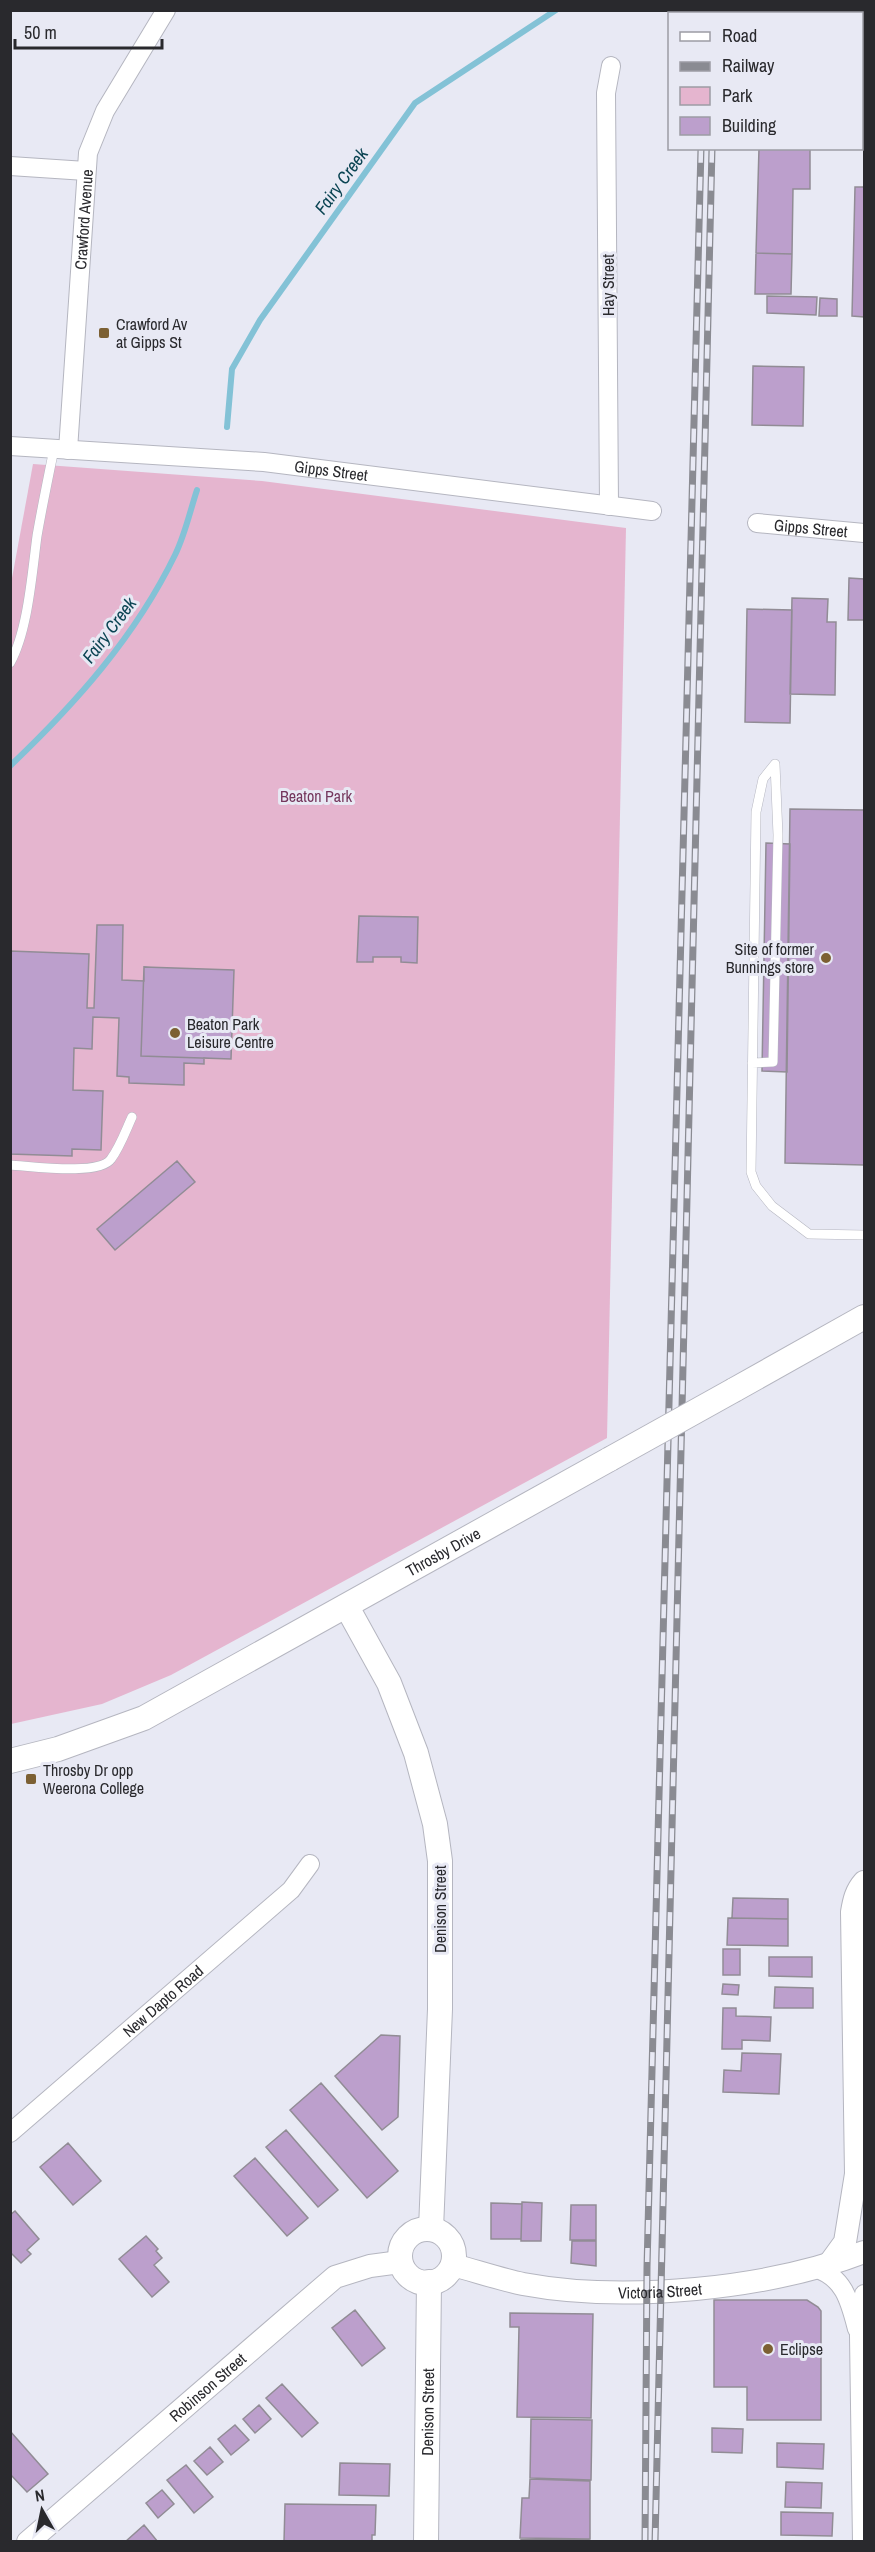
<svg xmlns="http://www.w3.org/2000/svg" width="875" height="2552" viewBox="0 0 875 2552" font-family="'Archivo Narrow',sans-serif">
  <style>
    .green { fill: #e5b5cf }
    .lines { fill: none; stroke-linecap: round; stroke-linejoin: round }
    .stream { stroke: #83c2d6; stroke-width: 6 }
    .building { fill: #bc9fcc; stroke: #918c95; stroke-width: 1.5 }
    .service-casing { stroke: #b5b6c0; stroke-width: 10 }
    .minor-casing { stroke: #b5b6c0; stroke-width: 20 }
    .tertiary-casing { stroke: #b5b6c0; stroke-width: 24 }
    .secondary-casing { stroke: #b5b6c0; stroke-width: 26 }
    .service { stroke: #fff; stroke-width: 9 }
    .minor { stroke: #fff; stroke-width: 18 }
    .tertiary { stroke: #fff; stroke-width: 22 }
    .secondary { stroke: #fff; stroke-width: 24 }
    .rail-casing { stroke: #8a8b92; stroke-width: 7 }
    .rail { stroke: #e8e9f4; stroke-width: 4.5; stroke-dasharray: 14; stroke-linecap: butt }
    .secondary-bridge-casing { stroke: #b5b6c0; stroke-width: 26; stroke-linecap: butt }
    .secondary-bridge { stroke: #fff; stroke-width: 24 }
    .poi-dot { fill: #7c6033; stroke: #e8e9f4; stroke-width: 2 }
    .labels { text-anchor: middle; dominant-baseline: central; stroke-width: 6; stroke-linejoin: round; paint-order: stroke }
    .street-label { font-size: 16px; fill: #29292d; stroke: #e8e9f4 }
    .poi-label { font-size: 16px; fill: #29292d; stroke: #e8e9f4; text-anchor: start }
    .park-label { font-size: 16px; fill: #75375d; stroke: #e8e9f4 }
    .water-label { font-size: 18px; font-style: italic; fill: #0b4453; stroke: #e8e9f4 }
  </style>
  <rect width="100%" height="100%" fill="#e8e9f4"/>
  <path class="green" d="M33,464l229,17 364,47 -19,910 -436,237 -69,29 -91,20 -1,-1135z"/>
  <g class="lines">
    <path class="stream" d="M227,427l5,-58 28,-49 155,-217 141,-93
      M10,766c66,-63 125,-129 165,-211 10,-20 15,-44 22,-65"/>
  </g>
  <path class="building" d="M759,148h51v41h-17l-1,65 -36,-1z
    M855,187h9v130l-12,-1z
    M756,253l36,1 -1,40h-36z
    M767,296l50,1 -1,18 -49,-2z
    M820,298l17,1v17h-18z
    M753,366l51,1 -1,59 -51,-1z
    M849,578l15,1v41h-16z
    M792,598l36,1 -1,23h9l-1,73 -45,-1z
    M747,609l45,1 -2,113 -45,-1z
    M790,809l74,1v355l-79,-2z
    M766,843l24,1 -3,228 -25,-1z
    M359,916l59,1 -1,46 -16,-1v-5h-28v5h-16z
    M97,925h26l-1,55 22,1v-14l90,3 -3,89 -27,-1v6l-20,-1v22l-55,-2v-6l-12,-1 2,-58 -26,-1 -1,32 -18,-1 -1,42 30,1 -2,59 -29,-1v7l-62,-2v-203l79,3 -2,54h7z
    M144,967l90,3 -3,89 -90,-3z
    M177,1161l18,21 -80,68 -18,-21z
    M733,1898l55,1v20l-56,-1z
    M728,1918l60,1v27l-61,-1z
    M723,1949h17v26h-17z
    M769,1957h43v20l-43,-1z
    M723,1984l16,1 -1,10 -16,-1z
    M775,1987l38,1v20h-39z
    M723,2008h13v8l35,1 -1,24 -28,-1v9h-20z
    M381,2035l19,1 -2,81 -16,13 -47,-54z
    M742,2053l39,1 -2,40 -56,-2 1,-22 17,1z
    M321,2083l77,88 -31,27 -77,-88z
    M286,2130l52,60 -20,17 -52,-60z
    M68,2143l33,38 -28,24 -33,-38z
    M255,2158l53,60 -21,18 -53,-60z
    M522,2202l20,1 -1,38h-20z
    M491,2203l31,1 -1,35h-30z
    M571,2205h25v35h-26z
    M15,2211l24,28 -12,11 4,4 -10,9 -11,-11v-37z
    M146,2236l12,13 -2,2 6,7 -8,7 15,17 -17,15 -33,-38z
    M572,2241h24v25l-25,-3z
    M714,2300h93l11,7 3,4v109h-74v-33h-33z
    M355,2310l30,38 -23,18 -30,-38z
    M510,2313l83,1 -2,104 -74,-1 2,-90h-9z
    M282,2384l36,39 -16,14 -36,-39z
    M259,2405l12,14 -16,14 -12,-14z
    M531,2419l61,1 -1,60 -61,-2z
    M235,2425l14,15 -18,15 -13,-16z
    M712,2428l31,1 -1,24 -30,-1z
    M10,2431l38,43 -21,18 -17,-18z
    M777,2443l47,1 -1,25 -46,-2z
    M210,2447l13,15 -16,13 -13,-14z
    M340,2463l50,1 -1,32 -50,-1z
    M186,2465l27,32 -19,16 -27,-33z
    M530,2479l60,2v58l-70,-1 2,-40h7z
    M786,2482l36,1 -1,25 -36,-1z
    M162,2490l12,14 -16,14 -12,-15z
    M285,2504l91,1 -1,30h-3v7h-88z
    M781,2512l52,1 -1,23 -51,-1z
    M144,2525l14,17h-33z
    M521,2539l68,1v2h-68z"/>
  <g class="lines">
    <g class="service-casing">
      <path id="service" d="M10,663c18,-32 22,-90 27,-127 5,-29 11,-58 17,-87
        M775,764l-12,15 -7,33 -5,360 5,14 16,20 37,28 55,1
        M752,1063l21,-1 5,-227 -3,-71
        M10,1165c21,1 89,11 101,-6 9,-12 15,-29 21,-42"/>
    </g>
    <g class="minor-casing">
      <g id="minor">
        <path d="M10,166l76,5"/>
        <path id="s1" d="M10,446l254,16 388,49"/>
        <path id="s2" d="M68,450l20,-297 17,-42 61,-101"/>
        <path d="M609,506l-3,-413 5,-27"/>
        <path id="s3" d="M757,523l107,10"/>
        <path id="s4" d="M10,2133l281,-243 19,-26"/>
        <path d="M814,2268c30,8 36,34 43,61"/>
        <path d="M862,2542l-3,-206 5,-42"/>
      </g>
    </g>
    <g class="tertiary-casing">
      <g id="tertiary">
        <path d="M829,2264l16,-22 11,-68 -4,-262c2,-12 4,-21 12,-30"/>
        <path id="s5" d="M453,2265c23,6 46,14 70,19 102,19 245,5 341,-32"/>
        <path id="s6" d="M28,2542l307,-265 35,-11 30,-4"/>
      </g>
    </g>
    <g class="secondary-casing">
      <g id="secondary">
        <path d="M734,1390l130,-73"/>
        <path d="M347,1607l42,76 27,70 19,71 5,37v148l-9,220"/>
        <path id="s7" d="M10,1761l48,-12 86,-31 466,-259"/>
        <circle cx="427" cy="2256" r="27"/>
        <path id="s8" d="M426,2542l3,-260"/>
      </g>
    </g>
    <use href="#service" class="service"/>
    <use href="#minor" class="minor"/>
    <use href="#tertiary" class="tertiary"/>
    <use href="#secondary" class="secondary"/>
    <g class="rail-casing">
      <path id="rail" d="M704,14l1,-4
        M715,14v-4
        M645,2542l2,-275 54,-2119
        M655,2542l57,-2394"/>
    </g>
    <use href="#rail" class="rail"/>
    <g class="secondary-bridge-casing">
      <path id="secondary-bridge" d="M610,1459l124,-69"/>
    </g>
    <use href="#secondary-bridge" class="secondary-bridge"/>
  </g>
  <g class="poi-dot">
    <rect x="98" y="327" width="12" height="12" rx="3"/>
    <circle cx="826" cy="958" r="6"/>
    <circle cx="175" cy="1033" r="6"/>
    <rect x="25" y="1773" width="12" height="12" rx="3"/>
    <circle cx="768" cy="2349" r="6"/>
  </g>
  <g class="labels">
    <g class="street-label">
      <text stroke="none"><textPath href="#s2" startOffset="231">Crawford Avenue</textPath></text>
      <text transform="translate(608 285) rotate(-90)">Hay Street</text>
      <text stroke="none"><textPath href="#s1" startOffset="322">Gipps Street</textPath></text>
      <text stroke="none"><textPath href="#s3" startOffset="54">Gipps Street</textPath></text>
      <text stroke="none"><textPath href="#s7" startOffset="483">Throsby Drive</textPath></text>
      <text transform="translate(440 1909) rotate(-90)">Denison Street</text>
      <text stroke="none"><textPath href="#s4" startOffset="202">New Dapto Road</textPath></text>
      <text stroke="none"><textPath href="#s5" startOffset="210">Victoria Street</textPath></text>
      <text stroke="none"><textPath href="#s6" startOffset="237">Robinson Street</textPath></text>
      <text stroke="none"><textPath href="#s8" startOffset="130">Denison Street</textPath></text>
    </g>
    <g class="poi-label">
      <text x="116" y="324">Crawford Av<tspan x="116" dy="18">at Gipps St</tspan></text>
      <text x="814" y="949" text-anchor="end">Site of former<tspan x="814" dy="18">Bunnings store</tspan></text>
      <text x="187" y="1024">Beaton Park<tspan x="187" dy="18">Leisure Centre</tspan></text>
      <text x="43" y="1770">Throsby Dr opp<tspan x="43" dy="18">Weerona College</tspan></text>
      <text x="780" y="2349">Eclipse</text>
    </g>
    <g class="park-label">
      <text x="316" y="796">Beaton Park</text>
    </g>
    <g class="water-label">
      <text transform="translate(341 181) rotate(-54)">Fairy Creek</text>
      <text transform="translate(109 630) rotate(-53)">Fairy Creek</text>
    </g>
  </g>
  <rect width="875" height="2552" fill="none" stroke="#29292d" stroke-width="24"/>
  <rect x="668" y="12" width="195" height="138" fill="#e8e9f4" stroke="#9c9ca4" stroke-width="1.5"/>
  <rect x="680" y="32" width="30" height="9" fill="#ffffff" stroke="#9c9ca4" stroke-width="1.5"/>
  <text x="722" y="42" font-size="18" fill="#29292d">Road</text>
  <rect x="680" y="62" width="30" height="9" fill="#8a8b92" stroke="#9c9ca4" stroke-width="1.5"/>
  <text x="722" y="72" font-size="18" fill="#29292d">Railway</text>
  <rect x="680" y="87" width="30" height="18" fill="#e5b5cf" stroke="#9c9ca4" stroke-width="1.5"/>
  <text x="722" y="102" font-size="18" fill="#29292d">Park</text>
  <rect x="680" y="117" width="30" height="18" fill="#bc9fcc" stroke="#9c9ca4" stroke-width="1.5"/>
  <text x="722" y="132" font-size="18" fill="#29292d">Building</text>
  <g transform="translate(42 2510) rotate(351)" stroke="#e8e9f4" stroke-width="4.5" paint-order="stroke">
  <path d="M0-4.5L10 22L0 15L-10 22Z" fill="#29292d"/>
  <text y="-9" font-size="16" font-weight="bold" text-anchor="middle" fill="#29292d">N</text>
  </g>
  <path d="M15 39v9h147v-9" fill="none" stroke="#29292d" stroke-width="3"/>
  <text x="24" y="39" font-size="18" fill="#29292d" stroke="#e8e9f4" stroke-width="4.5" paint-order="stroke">50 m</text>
</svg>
